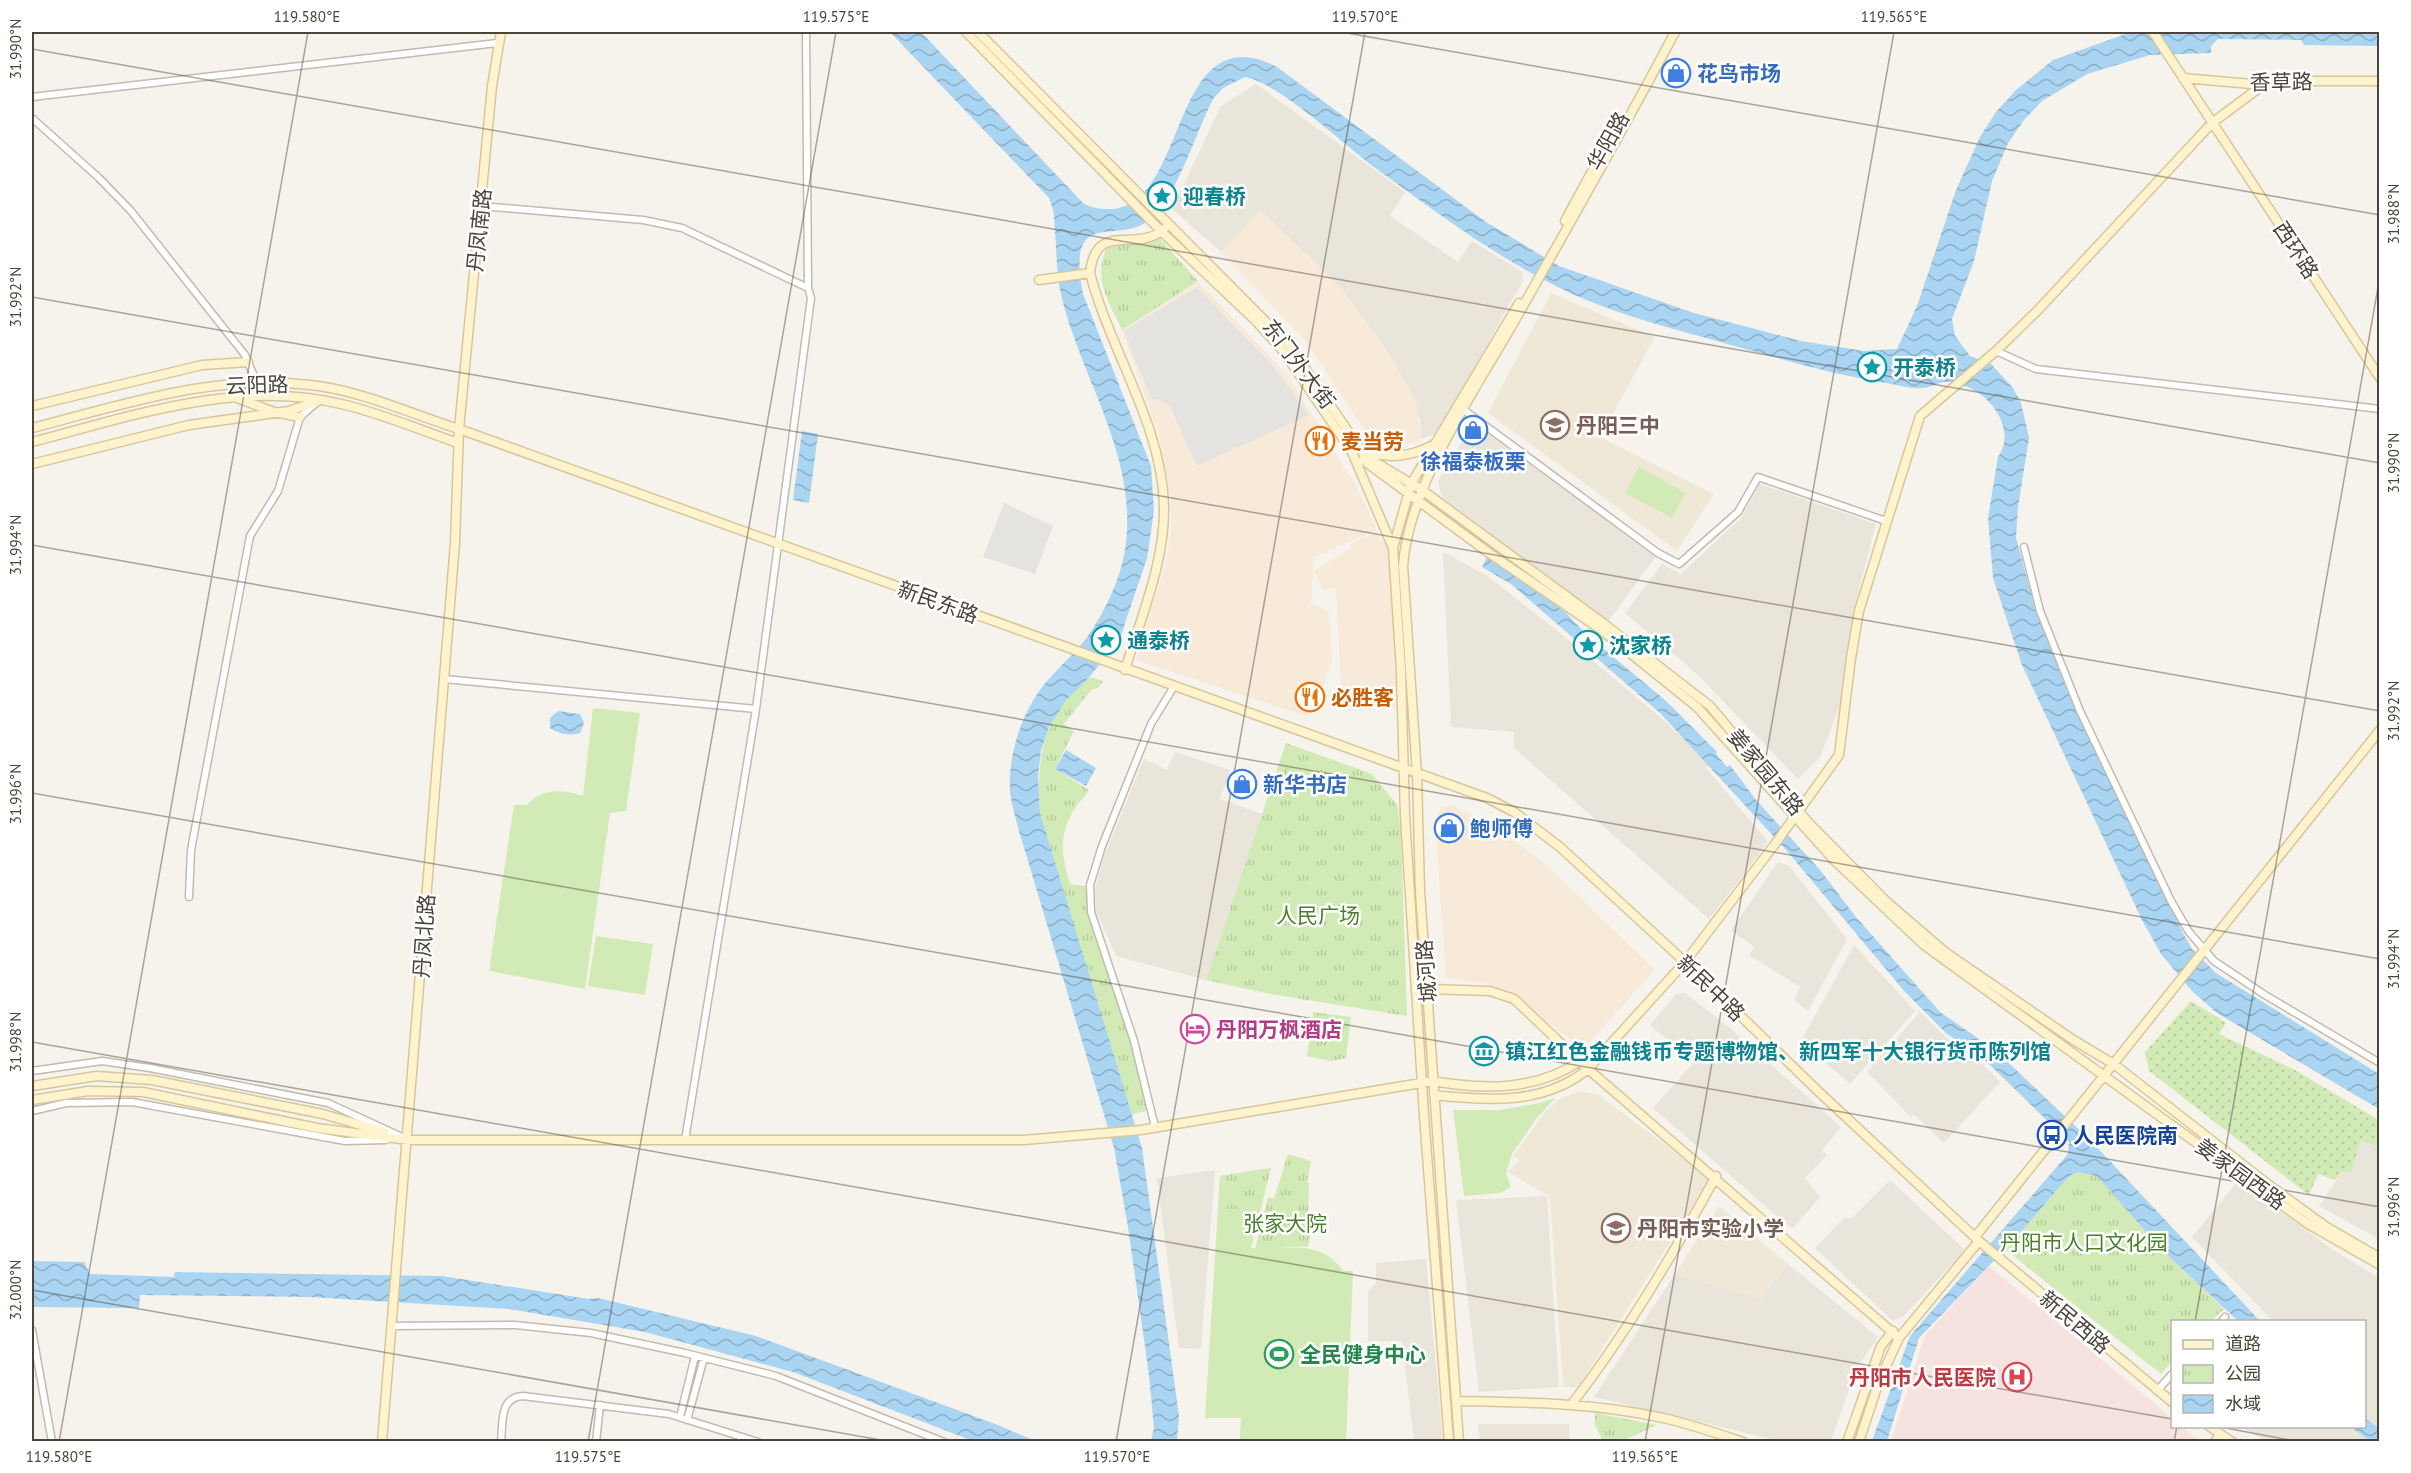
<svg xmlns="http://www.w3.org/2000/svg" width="2411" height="1473" viewBox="0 0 2411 1473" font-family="'PT Sans','Noto Sans SC',sans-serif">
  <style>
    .residential { fill: #eae5da }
    .commercial { fill: #f7ead8 }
    .education { fill: #efe8d6 }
    .medical { fill: #f6e3e0 }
    .grass { fill: #d2eab5 }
    .park { fill: url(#park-tufts) }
    .garden { fill: url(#garden-dots) }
    .parking { fill: #e5e3e0 }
    .water { fill: url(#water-waves) }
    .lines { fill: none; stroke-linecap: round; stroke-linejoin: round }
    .street-casing { stroke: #c2bbae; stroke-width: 9 }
    .secondary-casing { stroke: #d6c79b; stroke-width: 11 }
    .street { stroke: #fff; stroke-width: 6 }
    .secondary { stroke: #fff3cd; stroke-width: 8 }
    .ticks { fill: none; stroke: #4b4439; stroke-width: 1.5; stroke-opacity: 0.45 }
    .labels { text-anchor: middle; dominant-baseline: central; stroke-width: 5; stroke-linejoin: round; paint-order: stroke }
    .shop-label { font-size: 21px; font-weight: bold; fill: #366cbe; stroke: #fff; text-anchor: start }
    .street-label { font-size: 21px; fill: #4b4439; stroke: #fff }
    .culture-label { font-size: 21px; font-weight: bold; fill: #0d838f; stroke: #fff; text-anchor: start }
    .education-label { font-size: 21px; font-weight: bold; fill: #785e54; stroke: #fff; text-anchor: start }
    .food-label { font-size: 21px; font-weight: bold; fill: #c56008; stroke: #fff; text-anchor: start }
    .park-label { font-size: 21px; fill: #4a7f2a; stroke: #fff }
    .hotel-label { font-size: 21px; font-weight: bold; fill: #b23c85; stroke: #fff; text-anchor: start }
    .transit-label { font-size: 21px; font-weight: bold; fill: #164399; stroke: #fff; text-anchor: start }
    .leisure-label { font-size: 21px; font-weight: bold; fill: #27864d; stroke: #fff; text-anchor: start }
    .health-label { font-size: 21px; font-weight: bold; fill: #be3a42; stroke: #fff; text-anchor: end }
    .neatline { fill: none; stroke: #4b4439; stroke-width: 2 }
    .ticks-label { font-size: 15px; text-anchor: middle; fill: #4b4439 }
  </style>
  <defs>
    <pattern id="park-tufts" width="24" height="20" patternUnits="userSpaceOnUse" patternTransform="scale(1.5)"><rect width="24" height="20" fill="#d2eab5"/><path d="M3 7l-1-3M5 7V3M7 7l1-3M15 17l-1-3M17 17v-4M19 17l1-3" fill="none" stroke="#b6ca9c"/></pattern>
    <pattern id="garden-dots" width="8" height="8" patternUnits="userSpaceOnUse" patternTransform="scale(1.5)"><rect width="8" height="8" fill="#d2eab5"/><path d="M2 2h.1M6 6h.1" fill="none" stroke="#b6ca9c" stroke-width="1.8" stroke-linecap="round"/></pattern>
    <pattern id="water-waves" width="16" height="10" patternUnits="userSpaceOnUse" patternTransform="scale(1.5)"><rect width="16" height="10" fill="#a9d4f2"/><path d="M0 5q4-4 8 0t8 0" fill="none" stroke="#8caec5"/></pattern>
  </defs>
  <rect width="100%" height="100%" fill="#f6f3ec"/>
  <path class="residential" d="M1256,84l149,108 -15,24 68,46 14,-21 49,30 2,10 -86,152 -16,6 -1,-20 -159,-209 -40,42 -49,-43 49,-103z
    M1474,421l182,135 -45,62 -4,3 -165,-124 -4,-16z
    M1760,484l116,40 -21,80 -15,101 -20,52 -22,22 -101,-105 -72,-61 37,-49 19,10 60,-56z
    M1443,552l43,23 69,54 105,88 50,47 -4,4 62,74 -59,77 -195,-171v-16l-63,-5z
    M1175,752l55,18 -10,29 42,15 -56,166 -90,-24 -20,-46 -1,-20 8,-31 41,-100 23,11z
    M1778,862l11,4 58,73 -39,72 -14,-11 6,-13 -51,-32 5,-8 -23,-17z
    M1854,945l61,66 -65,73 -49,-43z
    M1685,993l45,35 111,99 -19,23 5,5 -22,23 15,19 -26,30 -3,1 -138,-120 41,-46 -44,-37 26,-31z
    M1920,1012l51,49 5,-3 24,24 -56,61 -30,-28 -3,2 -44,-45z
    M2379,1138v101l-60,-33 23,-34 9,-1 10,-31 16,5z
    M1215,1170l-14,179 -22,-1 -22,-170z
    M1890,1180l75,70 -60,65 -12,6 -78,-73 30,-31 6,2z
    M2238,1181l94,68 47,29v163h-114l-23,-14 122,-1v-104l-91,-1 -81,-84z
    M1547,1196l12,191 -80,5 -23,-192z
    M1426,1259l17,182h-29l-12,-100h-34v-49l8,-9v-20z
    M1788,1264l90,73 -22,32 -25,72h-51l-186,-44 81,-123 86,24z
    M1478,1424h91l1,17h-90z"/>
  <path class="commercial" d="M1260,210l80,76 44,60 32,54 5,42 -46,4 -70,-106 -84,-88z
    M1198,281l90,95 69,112 20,42 -63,27 -3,45 18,11 3,49 -16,42 -10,12 -170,-56 29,-95 6,-32v-33l-11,-62 -38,-108z
    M1377,532l4,9 3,-1 6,14 8,155 -56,2 -6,-124 -13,3 -9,-20 38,-22 -1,-4z
    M1452,805l50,27 40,29 113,109 -69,76h-6l-77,-57 -19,-6 -38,-5 -11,-160 6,-10z"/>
  <path class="education" d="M1551,293l104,44 -55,100 114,57 -37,57 -189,-138z
    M1581,1091l18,4 111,84 -132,208h-15l-13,-190 -42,-25 11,-12 -5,-5 32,-44 15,-13z
    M1719,1206l69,58 -27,34 -86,-24z"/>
  <path class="medical" d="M1989,1266l183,152v8l10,1 18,14h-309l34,-106z"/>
  <path class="grass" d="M1639,467l47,26 -14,25 -47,-25z
    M593,708l47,5 -14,98 -16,2 -25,176 -96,-18 25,-166h13c17,-18 35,-15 56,-9z
    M596,936l57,8 -8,51 -57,-9z
    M1555,1098l-19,21 -24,35 -6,19 5,14 -11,6 -36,3 -11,-86h46l41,-7z
    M1271,1168l-20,80c35,3 68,-11 92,23h10l-7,170 -106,-2 1,-21h-36l15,-242z"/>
  <path class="park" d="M1160,239l38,42 -76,49c-13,-28 -30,-53 -15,-82z
    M1090,677l13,4 -5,7 -7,2 -27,34 10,7 -19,38 34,21c-3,7 -10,11 -14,18 -17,28 -14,46 -5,76l15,2 4,27 43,128 17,69 -18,5 -91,-302c-3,-40 -1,-80 26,-113 7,-8 16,-15 24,-23z
    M1286,743l86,31 25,31 4,26 6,185 -137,-22 -64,-14z
    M1313,1012l38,5 -5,41 -15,3 -24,-5z
    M1288,1154l23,7 -4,21 2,1 -1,34 6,2 -6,28c-18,-2 -34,3 -53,2l13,-52 6,2z
    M1271,1168l-18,63 -14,-4 4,-55z
    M2078,1172l19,3 65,75 62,59 -13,12 -39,1v39l-11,13 -156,-125 58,-66 8,-8z
    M1239,1173l-2,36 -19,-1 2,-32z
    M1595,1413l62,12 -35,16h-19l-8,-16z"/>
  <path class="garden" d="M2191,1001l35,22 -7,11 74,35 86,51 -2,26 -16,-6 -10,32h-9l-7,8 -17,-6 -9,21 -160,-124 -4,-19z"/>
  <path class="parking" d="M1197,287l77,80 35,48 -112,51 -28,-61 -12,-6 -5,1 -28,-69z
    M1004,503l49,23 -18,48 -52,-17z"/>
  <path class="water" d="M890,32h31l162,171c10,6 18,6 30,6 76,-6 57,-197 164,-142l209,155 73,44 135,47 107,28 63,10 33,-2 20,-43 39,-116 24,-53 16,-25 20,-22 37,-30 78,-28h248v14l-75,-1 -3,-5 -83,-1 -7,7v7l-61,2 -63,19 -45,27 -18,19 -16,23 -16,38 -18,80 -22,58 3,17 15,20 21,8 22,24 8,15 8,35 -11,69 -2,31 20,74 36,90 112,233 8,14 24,24 163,101v35l-162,-96 -25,-22 -31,-37 -19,-34 -120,-255 -29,-87 -5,-60 10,-61c18,-25 -4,-58 -28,-69 -6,-2 -20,-7 -26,-6 -7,1 -14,6 -22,6 -12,1 -24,-3 -36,-5 -67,-11 -135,-33 -202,-51 -46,-13 -93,-27 -136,-50 -60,-31 -115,-72 -170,-112 -32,-23 -98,-87 -133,-93l-22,11 -10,11c-16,31 -36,95 -60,118 -33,32 -88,-15 -70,77l68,172 3,45 -7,47 -28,83 -34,41 -19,18 -17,27 -8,24 -3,25 2,37 102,335 37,268 -2,25h-26l3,-13 -5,-53 -21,-148 -14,-79 -95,-317c-3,-13 -8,-27 -9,-40 -2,-37 12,-81 37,-110 14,-16 33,-32 45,-51 16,-25 31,-57 34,-88 10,-87 -43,-161 -64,-243 -7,-28 -5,-61 -9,-90l-4,-11z
    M802,431l16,3 -9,69 -16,-3z
    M1487,557l25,15 54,41 21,22 78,65 52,52 -1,2 11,13 3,-2 26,35 64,70 36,47 84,95 55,38 97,92 168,179h-22l-76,-71 -65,-74 -19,-4 -7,3 -8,8 -50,58 -94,97 -32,103h-15l38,-105 158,-182 1,-12 -83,-81 -39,-27 -42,-42 -118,-141 -127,-138 -149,-129 -29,-17z
    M558,711l22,3 4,9 -4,10c-9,3 -22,1 -30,-5v-10z
    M1066,750l30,18 -10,18 -31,-17z
    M32,1261l52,1 6,12 84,3 1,-5 267,4 147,23 9,-1 158,38 242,89 37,16h-62l-180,-69 -148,-40 -136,-23 -200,-12 -169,-2 -1,13 -107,-1z
    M2365,1418l14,10v13h-9l-19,-14 13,-1z"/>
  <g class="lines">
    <g class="street-casing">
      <path id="street" d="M806,32l2,256
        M32,97l465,-54
        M32,118l67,60 32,33 114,144 11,26
        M481,206l162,14 39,8 126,60 3,10 -55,411 -71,431
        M1996,351l40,18 344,40
        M1460,407l198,146 21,11 59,-52 20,-35 128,44
        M2024,547l16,64 40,100 91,190 18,31 25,29 51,34 115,68
        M444,679l312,30
        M189,897l2,-47 59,-314 28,-45 22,-74 16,-14
        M32,1071l70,-10 48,7 178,35 74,34
        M32,1111l34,-8 66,-1 213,39 41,-1
        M1155,1127l-21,-86 -43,-129 -1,-27 12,-39 49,-122 22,-36
        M2221,1322l4,-5
        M392,1326l123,-1 76,8 94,20 91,23 168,66
        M32,1330l20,112
        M2157,1391l15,-17
        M680,1417l15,-61
        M687,1420l17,-62
        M501,1442c2,-19 -2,-45 22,-46l146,18 89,28
        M596,1442l4,-37"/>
    </g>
    <g class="secondary-casing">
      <path id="secondary" d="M966,32l196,200 94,89 27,30 69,101 41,96 8,123 4,145 19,300 25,326
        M978,32l311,313 76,111 57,34 181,133 107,83 98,116 79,80 58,50 127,87 43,26 154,120 56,41 55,32
        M2153,32l227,346
        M2183,78l80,7 12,-4h105
        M1565,221l50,-92
        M1090,273c20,78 72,151 74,233 1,56 -23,111 -39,164
        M1039,280l51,-7c6,-54 46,-19 74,-44
        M237,398l37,14 26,5
        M32,406l170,-41 46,-3
        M32,428c90,-23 184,-55 278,-43 50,5 101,29 149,44l1028,369 27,14 46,35 125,115 134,130 160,149 193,161
        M32,442c100,-26 205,-63 309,-38 40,9 79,26 117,39
        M1364,452c27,7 47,5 71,-8
        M1363,460l126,93 111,76 97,78 137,153 90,85 384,279 72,41
        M32,464l157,-39 100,-14 29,-10
        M1393,548l18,-64 108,-181
        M1428,989l62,2 24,8 74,70 311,269
        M32,1086l65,-10 55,4 171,34 61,18
        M1434,1095c54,6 110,10 154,-26l97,-107 90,-118 64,-89 12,-97 8,-47 61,-195 76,-65 43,-42 173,-186 51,-38
        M32,1100l56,-9 55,1 174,36 91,12h616l117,-10 292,-49c50,9 103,10 147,-20
        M1975,1237l405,-507
        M1456,1401c70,1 139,2 207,17 27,6 53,15 80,24
        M1571,1405c55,-71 102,-150 145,-229
        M2209,1426l23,16
        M382,1442l73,-899 4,-114 33,-343 9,-54
        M1459,1442l-39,-551 -3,-117 -14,-208c6,-83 74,-178 115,-251 53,-94 107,-188 157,-283
        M1847,1442l34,-96 12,-15
        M1859,1442l20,-61 20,-43 80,-97
        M2215,1442l5,-8"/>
    </g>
    <use href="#street" class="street"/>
    <use href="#secondary" class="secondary"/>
  </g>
  <path class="ticks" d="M1341,32l1039,183M32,49l2348,414M32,297l2348,414M32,545l2348,414M32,793l2348,414M32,1042l2140,377M32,1290l860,152M2195,1322l185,-1046M2215,1426l85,16M59,1442l249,-1410M588,1442l248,-1410M1116,1442l249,-1410M1645,1442l249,-1410M2174,1442l3,-16"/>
  <defs>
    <g id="shop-ring" transform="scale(1.5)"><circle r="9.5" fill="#fff" stroke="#3f7fe0" stroke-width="1.5"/><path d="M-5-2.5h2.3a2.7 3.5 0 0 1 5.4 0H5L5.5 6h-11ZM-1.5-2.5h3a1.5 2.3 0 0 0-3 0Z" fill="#3f7fe0"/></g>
    <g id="sight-ring" transform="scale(1.5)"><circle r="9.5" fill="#fff" stroke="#0f9aa8" stroke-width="1.5"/><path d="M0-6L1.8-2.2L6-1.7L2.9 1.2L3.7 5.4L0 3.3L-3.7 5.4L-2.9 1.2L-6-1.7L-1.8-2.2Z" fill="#0f9aa8"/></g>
    <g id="school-ring" transform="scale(1.5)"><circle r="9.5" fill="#fff" stroke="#8d6e63" stroke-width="1.5"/><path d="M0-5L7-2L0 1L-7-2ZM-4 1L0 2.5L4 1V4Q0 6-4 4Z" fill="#8d6e63"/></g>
    <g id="restaurant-ring" transform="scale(1.5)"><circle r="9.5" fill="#fff" stroke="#e8710a" stroke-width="1.5"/><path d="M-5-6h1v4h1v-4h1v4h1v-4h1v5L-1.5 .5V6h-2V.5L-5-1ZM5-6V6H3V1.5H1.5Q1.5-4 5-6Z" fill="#e8710a"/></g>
    <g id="hotel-ring" transform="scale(1.5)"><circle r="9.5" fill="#fff" stroke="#d1479c" stroke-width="1.5"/><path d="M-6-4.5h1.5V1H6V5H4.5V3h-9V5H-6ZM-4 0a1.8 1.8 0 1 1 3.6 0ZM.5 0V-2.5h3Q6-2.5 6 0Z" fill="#d1479c"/></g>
    <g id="museum-ring" transform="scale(1.5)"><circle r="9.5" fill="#fff" stroke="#0f9aa8" stroke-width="1.5"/><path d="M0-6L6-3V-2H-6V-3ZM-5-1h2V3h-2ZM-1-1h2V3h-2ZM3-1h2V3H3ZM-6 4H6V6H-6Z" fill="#0f9aa8"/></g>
    <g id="bus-ring" transform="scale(1.5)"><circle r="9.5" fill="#fff" stroke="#1a4fb4" stroke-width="1.5"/><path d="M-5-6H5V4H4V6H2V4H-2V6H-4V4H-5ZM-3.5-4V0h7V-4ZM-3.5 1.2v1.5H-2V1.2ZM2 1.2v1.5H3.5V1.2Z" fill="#1a4fb4"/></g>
    <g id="stadium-ring" transform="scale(1.5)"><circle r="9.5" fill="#fff" stroke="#2e9e5b" stroke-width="1.5"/><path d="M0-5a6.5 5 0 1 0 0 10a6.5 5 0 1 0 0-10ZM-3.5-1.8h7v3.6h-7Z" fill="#2e9e5b"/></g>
    <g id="hospital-ring" transform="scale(1.5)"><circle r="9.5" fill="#fff" stroke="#e0444e" stroke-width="1.5"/><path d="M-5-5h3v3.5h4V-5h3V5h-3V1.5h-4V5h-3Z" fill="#e0444e"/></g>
  </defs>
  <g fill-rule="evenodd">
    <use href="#shop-ring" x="1676" y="73"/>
    <use href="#sight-ring" x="1162" y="196"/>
    <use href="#sight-ring" x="1872" y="367"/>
    <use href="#school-ring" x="1555" y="425"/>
    <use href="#shop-ring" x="1473" y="430"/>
    <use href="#restaurant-ring" x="1320" y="441"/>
    <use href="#sight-ring" x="1106" y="640"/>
    <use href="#sight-ring" x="1588" y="645"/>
    <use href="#restaurant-ring" x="1310" y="697"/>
    <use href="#shop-ring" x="1242" y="784"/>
    <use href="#shop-ring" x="1449" y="828"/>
    <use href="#hotel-ring" x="1195" y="1029"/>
    <use href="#museum-ring" x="1484" y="1051"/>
    <use href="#bus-ring" x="2052" y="1135"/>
    <use href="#school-ring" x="1616" y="1228"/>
    <use href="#stadium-ring" x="1279" y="1354"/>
    <use href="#hospital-ring" x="2017" y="1377"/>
  </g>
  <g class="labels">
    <g class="shop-label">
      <text x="1697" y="73">花鸟市场</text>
      <text x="1473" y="461" text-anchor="middle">徐福泰板栗</text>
      <text x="1263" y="784">新华书店</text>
      <text x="1470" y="828">鲍师傅</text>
    </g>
    <g class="street-label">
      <text transform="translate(2281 82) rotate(-1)">香草路</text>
      <text transform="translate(1608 141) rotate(-61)">华阳路</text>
      <text transform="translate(479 230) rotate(-84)">丹凤南路</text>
      <text transform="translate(2296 250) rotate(57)">西环路</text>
      <text transform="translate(1299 364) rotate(53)">东门外大街</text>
      <text transform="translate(257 385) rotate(-2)">云阳路</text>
      <text transform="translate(938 602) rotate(20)">新民东路</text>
      <text transform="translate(1766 772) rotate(50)">姜家园东路</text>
      <text transform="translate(424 936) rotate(-86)">丹凤北路</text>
      <text transform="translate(1426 971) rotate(-94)">城河路</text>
      <text transform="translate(1711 988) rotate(44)">新民中路</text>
      <text transform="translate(2241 1174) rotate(36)">姜家园西路</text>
      <text transform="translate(2075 1322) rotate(40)">新民西路</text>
    </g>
    <g class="culture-label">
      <text x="1183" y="196">迎春桥</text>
      <text x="1893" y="367">开泰桥</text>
      <text x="1127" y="640">通泰桥</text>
      <text x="1609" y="645">沈家桥</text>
      <text x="1505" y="1051">镇江红色金融钱币专题博物馆、新四军十大银行货币陈列馆</text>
    </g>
    <g class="education-label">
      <text x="1576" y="425">丹阳三中</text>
      <text x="1637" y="1228">丹阳市实验小学</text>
    </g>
    <g class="food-label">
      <text x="1341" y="441">麦当劳</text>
      <text x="1331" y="697">必胜客</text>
    </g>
    <g class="park-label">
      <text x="1318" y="915">人民广场</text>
      <text x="1285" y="1223">张家大院</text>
      <text x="2084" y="1242">丹阳市人口文化园</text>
    </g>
    <g class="hotel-label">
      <text x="1216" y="1029">丹阳万枫酒店</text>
    </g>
    <g class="transit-label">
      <text x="2073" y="1135">人民医院南</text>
    </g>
    <g class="leisure-label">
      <text x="1300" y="1354">全民健身中心</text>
    </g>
    <g class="health-label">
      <text x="1996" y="1377">丹阳市人民医院</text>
    </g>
  </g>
  <rect width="2411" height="1473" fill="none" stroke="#ffffff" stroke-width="66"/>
  <rect x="2171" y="1320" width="195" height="108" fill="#ffffff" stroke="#b7b4b0" stroke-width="1.5"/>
  <rect x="2183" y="1340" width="30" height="9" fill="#fff3cd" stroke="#b7b4b0" stroke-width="1.5"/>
  <text x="2225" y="1350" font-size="18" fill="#4b4439">道路</text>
  <rect x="2183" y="1365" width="30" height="18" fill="url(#park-tufts)" stroke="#b7b4b0" stroke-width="1.5"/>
  <text x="2225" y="1380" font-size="18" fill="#4b4439">公园</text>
  <rect x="2183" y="1395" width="30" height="18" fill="url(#water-waves)" stroke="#b7b4b0" stroke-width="1.5"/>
  <text x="2225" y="1410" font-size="18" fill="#4b4439">水域</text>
  <rect x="33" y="33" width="2345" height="1407" class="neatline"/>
  <g class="ticks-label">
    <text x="307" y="22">119.580°E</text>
    <text x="836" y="22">119.575°E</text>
    <text x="1365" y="22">119.570°E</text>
    <text x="1894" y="22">119.565°E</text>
    <text transform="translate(16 49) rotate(-90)" y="5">31.990°N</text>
    <text transform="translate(2394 214) rotate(-90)" y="5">31.988°N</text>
    <text transform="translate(16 297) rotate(-90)" y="5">31.992°N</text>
    <text transform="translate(2394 463) rotate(-90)" y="5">31.990°N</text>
    <text transform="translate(16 545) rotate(-90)" y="5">31.994°N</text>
    <text transform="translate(2394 711) rotate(-90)" y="5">31.992°N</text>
    <text transform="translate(16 794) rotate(-90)" y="5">31.996°N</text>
    <text transform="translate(2394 959) rotate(-90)" y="5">31.994°N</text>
    <text transform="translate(16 1042) rotate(-90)" y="5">31.998°N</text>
    <text transform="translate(2394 1207) rotate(-90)" y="5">31.996°N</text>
    <text transform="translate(16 1290) rotate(-90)" y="5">32.000°N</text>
    <text x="59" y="1462">119.580°E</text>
    <text x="588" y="1462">119.575°E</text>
    <text x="1117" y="1462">119.570°E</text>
    <text x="1645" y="1462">119.565°E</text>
  </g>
</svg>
